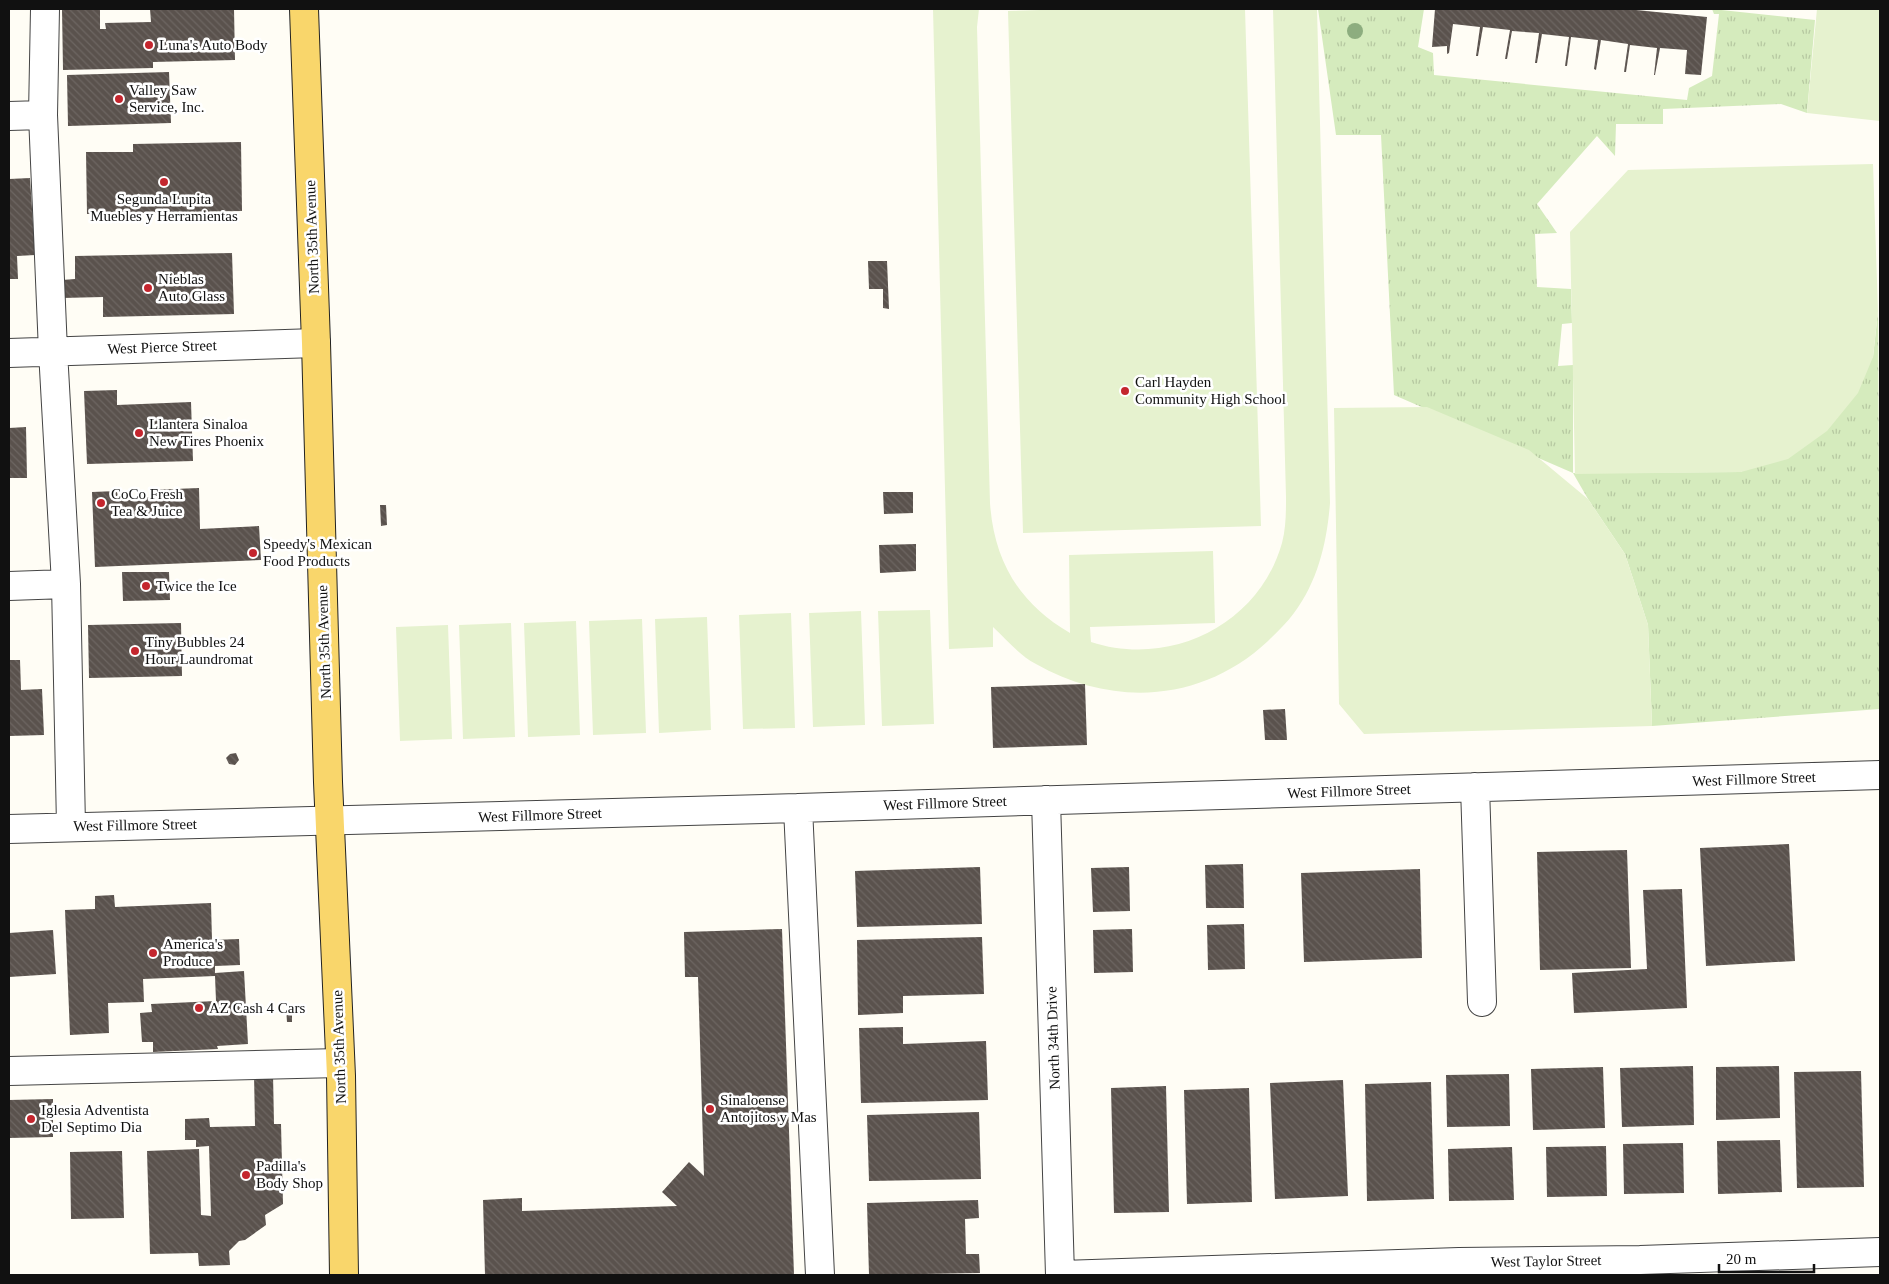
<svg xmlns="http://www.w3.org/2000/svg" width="1889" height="1284" viewBox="0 0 1889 1284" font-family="'Times New Roman',serif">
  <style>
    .grass { fill: url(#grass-tufts) }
    .pitch { fill: #e6f2cf }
    .building { fill: url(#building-back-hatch) }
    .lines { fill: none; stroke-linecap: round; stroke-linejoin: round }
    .minor-casing { stroke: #444; stroke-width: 30 }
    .major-casing { stroke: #222; stroke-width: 30 }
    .minor { stroke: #fff; stroke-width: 28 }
    .major { stroke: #f9d66b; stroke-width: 28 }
    .tree { fill: #8dad7f }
    .poi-dot { fill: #c4262e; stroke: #fff; stroke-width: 2 }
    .labels { text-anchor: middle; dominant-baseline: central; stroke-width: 5; stroke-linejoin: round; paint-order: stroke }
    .poi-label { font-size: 15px; fill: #111; stroke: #fff; text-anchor: start }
    .street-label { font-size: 15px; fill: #111; stroke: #fff }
  </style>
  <defs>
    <pattern id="grass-tufts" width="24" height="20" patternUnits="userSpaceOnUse" patternTransform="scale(1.25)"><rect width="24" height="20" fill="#d5ebbd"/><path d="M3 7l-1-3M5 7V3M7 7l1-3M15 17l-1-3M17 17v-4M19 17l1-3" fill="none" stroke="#b6c8a1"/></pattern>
    <pattern id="building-back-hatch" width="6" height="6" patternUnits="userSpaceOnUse" patternTransform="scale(1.25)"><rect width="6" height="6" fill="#5a524d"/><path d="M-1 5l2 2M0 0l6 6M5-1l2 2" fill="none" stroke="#6d6662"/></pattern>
  </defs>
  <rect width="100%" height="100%" fill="#fffdf5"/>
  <path class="grass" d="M1318,9h106l-6,38 15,6 1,22 253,25 2,-12 23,-12 7,-62h-5l-2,-5 103,11 -8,93 -26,-9 -118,5v15h-47l-1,32 -18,-20 -60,68 20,29 -22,1 2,53 34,2 1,34 -10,1 -4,42 15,-1v108l168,-1 132,-115 5,-46 2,398 -228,17 -4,-101 -23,-71 -37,-55 -15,-26 -179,-78 -13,-260h-45z"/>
  <path class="pitch" d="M933,9h46l-2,18 13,476c4,59 30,101 80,130l-1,-78 144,-4 2,72 -125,4 1,15c79,26 168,-17 191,-99 4,-15 4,-31 4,-46l-13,-488h44l13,494c-3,39 -12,78 -36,110 -7,10 -17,19 -26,28 -65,61 -154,67 -232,23 -17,-9 -29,-24 -43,-37v20l-44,2z
    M1072,9h173l16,517 -238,7 -15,-522z
    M1817,9h63v112l-73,-8z
    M1873,164l5,147 -5,46 -15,36 -31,38 -39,28 -47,13 -166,2 -5,-242 58,-62z
    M1427,407l102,43 59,49 37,55 23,71 4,101 -288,8 -25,-30 -5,-296z
    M930,610l4,114 -52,2 -4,-115z
    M861,611l4,114 -52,2 -4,-114z
    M791,613l4,115 -52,1 -4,-114z
    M707,617l4,113 -52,3 -4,-114z
    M642,619l4,114 -53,2 -4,-114z
    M576,621l4,114 -52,2 -4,-114z
    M511,623l4,114 -52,2 -4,-114z
    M448,625l4,114 -52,2 -4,-114z"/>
  <path class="building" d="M62,9h38v20h6l-1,-6 46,-1 -1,-13h84l1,51 -82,2v6l-90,2z
    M1435,9h191l81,8 -6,58 -16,-1 2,-24 -27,-2 -5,27h-1l3,-27 -27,-3 -4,27h-2l4,-28 -27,-4 -5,30 -2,-1 4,-29 -27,-3 -4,29h-2l4,-29 -27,-3 -5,29h-2l4,-30 -27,-2 -5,28h-2l5,-29 -27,-3 -5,29h-2l4,-29 -27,-3 -4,29 -2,1v-8l-15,1z
    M169,72l2,51 -103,3 -1,-51z
    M241,142l1,69 -155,3 -1,-62h47v-8z
    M30,178l5,77 -18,1 1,23h-9v-100z
    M232,253l2,61 -131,3v-20l-41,1v-18l13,-1v-23z
    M868,261h19l2,48 -6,-1v-19h-14z
    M117,390v15l74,-3 2,59 -106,3 -3,-73z
    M26,427l1,51h-18v-50z
    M199,488l1,41 59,-3 2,34 -166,7 -3,-75 25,-1 1,7 32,-1 -1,-7z
    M883,492h30v21l-29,1z
    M380,505h6l1,20 -6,1z
    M916,544v27l-36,2 -1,-28z
    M122,572h47l1,28 -47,1z
    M181,623l1,53 -93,2 -1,-53z
    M9,660h11l1,30 21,-1 2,46 -35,1z
    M1085,684l2,61 -94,3 -2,-61z
    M1285,709l2,31h-22l-2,-30z
    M236,753l3,7 -4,5 -6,-1 -3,-6 4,-4z
    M1789,844l6,117 -89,5 -6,-118z
    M1627,850l4,118 -91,2 -3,-118z
    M1243,864l1,44h-38l-1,-43z
    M980,867l2,57 -125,3 -2,-56z
    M1129,867l1,44 -37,1 -2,-44z
    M1420,869l2,89 -118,4 -3,-89z
    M1682,889l5,119 -113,5 -2,-40 75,-4 -4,-79z
    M114,895l1,12 96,-4 1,37 27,-1 1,26 -25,1v7l29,-2 4,73 -31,2 1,3 -65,3v-10h-11l-2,-29 12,-1 -1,-8 65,-3 -1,-25 -72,3 1,23 -36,1 1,30 -39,2 -5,-125 30,-1v-13z
    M1244,924l1,45 -37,1 -1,-45z
    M782,929l12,346h-309l-2,-75 39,-2v13l155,-5 -15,-14 27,-30 15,14 -6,-199h-13l-1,-45z
    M1132,929l1,43 -39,1 -1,-43z
    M53,930l3,44 -47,3v-44z
    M982,937l2,57 -81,2v17l-45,2 -1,-75z
    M292,1006v16h-5l-1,-15z
    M903,1027v17l83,-3 2,59 -127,3 -2,-75z
    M1693,1066l1,59 -72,2 -2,-59z
    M1779,1066l1,52 -64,2v-53z
    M1603,1067l2,61 -72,2 -2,-61z
    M1861,1071l3,116 -67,1 -3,-116z
    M254,1074h19l1,50h7l2,80 -18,11 1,10 -21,15 -6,1 -10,10 1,14 -31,1 -1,-13 -48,1 -3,-103 52,-2 2,66 10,1 -2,-70 -13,1v-7h-11v-21l24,-1 1,9 45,-1z
    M1509,1074l1,52 -63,1 -1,-52z
    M1343,1080l5,116 -73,3 -5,-116z
    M1431,1082l3,117 -67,2 -2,-117z
    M1166,1086l3,126 -55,1 -3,-125z
    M1249,1088l3,114 -65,2 -3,-114z
    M53,1099v38l-44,1v-38z
    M979,1112l2,67 -112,2 -2,-66z
    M1780,1140l2,52 -64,2 -1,-53z
    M1683,1143l1,50 -60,1 -1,-50z
    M1606,1146l1,50 -60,1 -1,-50z
    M1512,1147l2,53 -65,1 -1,-52z
    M122,1151l2,67 -53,1 -1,-67z
    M978,1200l1,18 -14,1 1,35h13l1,19 -111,2 -2,-72z"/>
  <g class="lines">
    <g class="minor-casing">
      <path id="minor" d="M45,9l-2,106 10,236 13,233 5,242
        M9,116l34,-1
        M9,353l307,-10
        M9,586l57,-2
        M1475,787l7,215
        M1046,800l14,475
        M798,808l22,467
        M9,829l789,-21 1082,-33
        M9,1071l331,-8
        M1062,1275l397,-13 181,-2 240,-8"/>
    </g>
    <g class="major-casing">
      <path id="major" d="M304,9l12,334 12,439 13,294 3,199"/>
    </g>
    <use href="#minor" class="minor"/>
    <use href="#major" class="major"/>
  </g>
  <circle class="tree" cx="1355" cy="31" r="8"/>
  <g class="poi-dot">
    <circle cx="149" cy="45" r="5"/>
    <circle cx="119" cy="99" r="5"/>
    <circle cx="164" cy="182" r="5"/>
    <circle cx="148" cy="288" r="5"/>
    <circle cx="1125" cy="391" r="5"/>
    <circle cx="139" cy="433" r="5"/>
    <circle cx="101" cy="503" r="5"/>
    <circle cx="253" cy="553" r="5"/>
    <circle cx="146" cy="586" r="5"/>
    <circle cx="135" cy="651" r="5"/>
    <circle cx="153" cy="953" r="5"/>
    <circle cx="199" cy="1008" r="5"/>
    <circle cx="710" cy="1109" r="5"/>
    <circle cx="31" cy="1119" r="5"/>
    <circle cx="246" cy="1175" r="5"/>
  </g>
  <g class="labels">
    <g class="poi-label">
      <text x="159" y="45">Luna's Auto Body</text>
      <text x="129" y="90">Valley Saw<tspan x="129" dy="17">Service, Inc.</tspan></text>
      <text x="164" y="199" text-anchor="middle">Segunda Lupita<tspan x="164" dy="17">Muebles y Herramientas</tspan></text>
      <text x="158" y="279">Nieblas<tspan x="158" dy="17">Auto Glass</tspan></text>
      <text x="1135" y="382">Carl Hayden<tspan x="1135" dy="17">Community High School</tspan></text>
      <text x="149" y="424">Llantera Sinaloa<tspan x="149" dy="17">New Tires Phoenix</tspan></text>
      <text x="111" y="494">CoCo Fresh<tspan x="111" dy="17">Tea &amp; Juice</tspan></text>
      <text x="263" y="544">Speedy's Mexican<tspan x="263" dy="17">Food Products</tspan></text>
      <text x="156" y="586">Twice the Ice</text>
      <text x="145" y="642">Tiny Bubbles 24<tspan x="145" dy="17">Hour Laundromat</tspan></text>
      <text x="163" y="944">America's<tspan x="163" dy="17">Produce</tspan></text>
      <text x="209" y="1008">AZ Cash 4 Cars</text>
      <text x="720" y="1100">Sinaloense<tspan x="720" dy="17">Antojitos y Mas</tspan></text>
      <text x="41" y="1110">Iglesia Adventista<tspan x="41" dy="17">Del Septimo Dia</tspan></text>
      <text x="256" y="1166">Padilla's<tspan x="256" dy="17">Body Shop</tspan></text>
    </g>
    <g class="street-label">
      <text transform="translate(312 237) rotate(-92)">North 35th Avenue</text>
      <text transform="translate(162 347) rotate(-2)">West Pierce Street</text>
      <text transform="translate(324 642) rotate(-92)">North 35th Avenue</text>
      <text transform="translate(1754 779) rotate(-2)">West Fillmore Street</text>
      <text transform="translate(1349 791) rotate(-2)">West Fillmore Street</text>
      <text transform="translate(945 803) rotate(-2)">West Fillmore Street</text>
      <text transform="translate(540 815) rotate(-2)">West Fillmore Street</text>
      <text transform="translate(135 825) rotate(-1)">West Fillmore Street</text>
      <text transform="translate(1053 1038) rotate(-92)">North 34th Drive</text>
      <text transform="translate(339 1047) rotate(-92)">North 35th Avenue</text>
      <text transform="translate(1546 1261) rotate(-1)">West Taylor Street</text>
    </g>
  </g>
  <rect width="1889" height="1284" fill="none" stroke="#111111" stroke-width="20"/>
  <path d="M1719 1264v8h95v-8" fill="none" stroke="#111111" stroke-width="2.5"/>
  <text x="1726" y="1264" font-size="15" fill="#111111" stroke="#ffffff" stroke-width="4" paint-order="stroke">20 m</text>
</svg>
